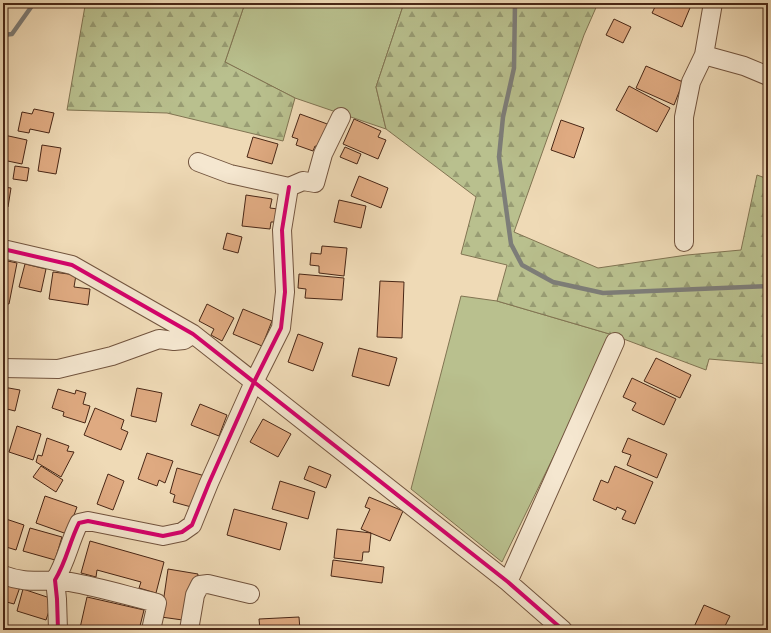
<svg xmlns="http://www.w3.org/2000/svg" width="771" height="633" viewBox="0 0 771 633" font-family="'IM FELL Double Pica',serif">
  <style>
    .grass { fill: #b9c08e; stroke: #817452 }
    .forest { fill: url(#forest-firs); stroke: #817452 }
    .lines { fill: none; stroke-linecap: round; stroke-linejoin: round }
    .stream { stroke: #7d7d78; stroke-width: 4.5 }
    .building { fill: #dfaa81; stroke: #492716 }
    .minor-casing { stroke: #72543e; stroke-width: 20 }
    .minor { stroke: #f5e7d0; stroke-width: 18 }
    .cycleway-casing { stroke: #f5e7d0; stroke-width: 6 }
    .cycleway { stroke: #d6006c; stroke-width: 4 }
  </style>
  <defs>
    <pattern id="forest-firs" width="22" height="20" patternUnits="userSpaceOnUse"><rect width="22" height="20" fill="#b9c08e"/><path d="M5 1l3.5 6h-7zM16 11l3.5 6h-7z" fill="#989c73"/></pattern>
  </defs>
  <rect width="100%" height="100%" fill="#efdab6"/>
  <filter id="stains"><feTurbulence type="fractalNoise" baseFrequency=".005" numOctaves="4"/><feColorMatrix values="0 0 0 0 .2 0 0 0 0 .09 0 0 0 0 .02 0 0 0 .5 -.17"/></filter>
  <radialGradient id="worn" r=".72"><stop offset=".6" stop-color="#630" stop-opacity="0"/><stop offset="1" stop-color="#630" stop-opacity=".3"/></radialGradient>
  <path class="grass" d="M245,3h159l-28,84 10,42 -91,-31 -70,-36z
    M461,296l36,5 116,34 -111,227 -91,-73z"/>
  <path class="forest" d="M70,3h175l-20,59 70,36 -12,43 -116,-28 -100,-3 18,-104z
    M404,3h194l-14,32 -70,197 84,36 89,-13 54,-5 16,-75 11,4v185l-59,-5 -3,11 -93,-35 -116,-34 10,-36 -46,-11 15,-57 -90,-68 -10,-42z"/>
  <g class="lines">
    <path class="stream" d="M515,3l-1,65 -11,49 -4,40 12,87 11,21 31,17 50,11 165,-7
      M3,35l9,-1 22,-31"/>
  </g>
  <path class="building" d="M657,3h35l-10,24 -30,-14z
    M614,19l17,8 -8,16 -17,-8z
    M646,66l37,16 -9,23 -38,-17z
    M629,86l41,22 -13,24 -41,-22z
    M3,101h2l-2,8 4,1 -4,17z
    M34,109l20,4 -5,20 -19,-4 -1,4 -11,-2 4,-19 10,2z
    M300,114l30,11 -7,23 -8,-2 -2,5 -17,-6 2,-6 -6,-2z
    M354,119l27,12 -3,6 8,3 -8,19 -35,-15z
    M561,120l23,8 -10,30 -23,-8z
    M4,135l23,5 -5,24 -19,-4z
    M253,137l25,7 -6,20 -25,-7z
    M42,145l19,3 -5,26 -18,-3z
    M345,147l16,7 -4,10 -17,-7z
    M15,166l14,2 -2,13 -14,-2z
    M359,176l29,12 -7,20 -30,-12z
    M3,187l8,1 -3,19 -5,-1z
    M246,195l26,4 -2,9 8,1 -2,13h-5l-1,7 -28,-3z
    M339,200l27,6 -5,22 -27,-6z
    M227,233l15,4 -4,16 -15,-4z
    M322,246l25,2 -3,28 -25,-3v-7l-9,-1 1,-12 10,1z
    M3,260l14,3 -8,41 -6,-1z
    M25,264l21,5 -5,23 -22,-5z
    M53,272l23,3 -2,12 16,2 -2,16 -39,-6z
    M299,274l45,4 -2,22 -37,-2 1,-9 -8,-1z
    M380,281l24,1 -2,56 -25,-1z
    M207,304l27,14 -12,23 -11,-6 3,-6 -15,-8z
    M243,309l29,12 -10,25 -29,-12z
    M298,334l25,9 -10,28 -25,-9z
    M359,348l38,10 -8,28 -37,-10z
    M656,358l35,17 -11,23 -36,-17z
    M632,378l44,21 -12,26 -32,-15 4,-7 -13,-6z
    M3,387l17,3 -5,21 -12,-3z
    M137,388l25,5 -6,29 -25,-6z
    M58,389l17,5 1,-4 10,3 -3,11 7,2 -5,17 -22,-7 1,-4 -12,-4z
    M200,404l27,11 -8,21 -28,-11z
    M95,408l29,12 -3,9 7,3 -7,18 -37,-15z
    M263,419l28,15 -13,23 -28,-15z
    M17,426l24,8 -8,26 -24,-8z
    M47,438l22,8 -2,5 7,1 -13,25 -25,-15 2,-7 4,1z
    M628,438l39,16 -10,24 -30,-13 4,-10 -9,-3z
    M147,453l26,8 -8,22 -6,-3 -2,6 -19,-7z
    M41,466l22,14 -7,12 -23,-15z
    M309,466l22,9 -5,13 -22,-9z
    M615,466l38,16 -18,42 -13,-5 4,-8 -9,-4 -1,3 -23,-10 8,-20 7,3z
    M177,468l28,8 -10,32 -22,-6 2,-7 -5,-2z
    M108,474l16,7 -11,29 -16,-6z
    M280,481l35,11 -7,27 -36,-10z
    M45,496l32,11 -10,27 -31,-11z
    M369,497l34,14 -13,30 -29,-12 9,-20 -5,-2z
    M234,509l53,14 -7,27 -53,-15z
    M3,518l21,7 -8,25 -13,-4z
    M30,528l32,9 -7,23 -32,-9z
    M337,529l34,4 -2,19h-6l-1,9 -28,-3z
    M90,541l74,21 -8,31 -17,-5 2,-6 -44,-12 -1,7 -15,-4z
    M333,560l51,7 -2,16 -51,-7z
    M168,569l30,5 -8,47 -29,-4z
    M3,580l17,7 -6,17 -11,-3z
    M23,589l30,10 -7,21 -29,-9z
    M87,597l57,13 -5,20h-52l-7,-2z
    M704,605l26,11 -7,14h-21l-8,-3z
    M299,617l1,13h-40l-1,-11z"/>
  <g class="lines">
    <g class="minor-casing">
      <path id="minor" d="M704,55l40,11 24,10
        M198,162l32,12 59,13 14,-6 12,2 8,-29 18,-37
        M684,242v-125l7,-35 13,-27 9,-52
        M3,249l69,16 121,69 315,248 55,48
        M3,368l55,1 54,-13 47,-17 15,2 10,-1 9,-6
        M3,575c26,10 41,3 67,7 29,5 58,14 87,21l-6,27
        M508,582l107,-240
        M58,630l-1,-31 -2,-19c12,-20 14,-37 24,-57l9,-2 75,15 19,-4 10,-7 17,-42 45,-101 27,-54 4,-36 -3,-62 7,-43
        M189,630l6,-35 5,-10 8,-1 42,10"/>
    </g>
    <use href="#minor" class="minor"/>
    <g class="cycleway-casing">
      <path id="cycleway" d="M3,249l69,16 121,69 315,248 55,48
        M58,630l-1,-31 -2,-19c12,-20 14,-37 24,-57l9,-2 75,15 19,-4 10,-7 17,-42 45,-101 27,-54 4,-36 -3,-62 7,-43"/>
    </g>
    <use href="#cycleway" class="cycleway"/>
  </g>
  <rect width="771" height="633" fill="none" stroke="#efdab6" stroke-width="16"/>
  <rect x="4" y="4" width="763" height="625" fill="none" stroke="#492716" stroke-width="2"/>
  <rect x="8" y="8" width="755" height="617" fill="none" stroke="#492716"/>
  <rect width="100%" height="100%" filter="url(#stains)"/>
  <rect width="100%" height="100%" fill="url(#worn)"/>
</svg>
